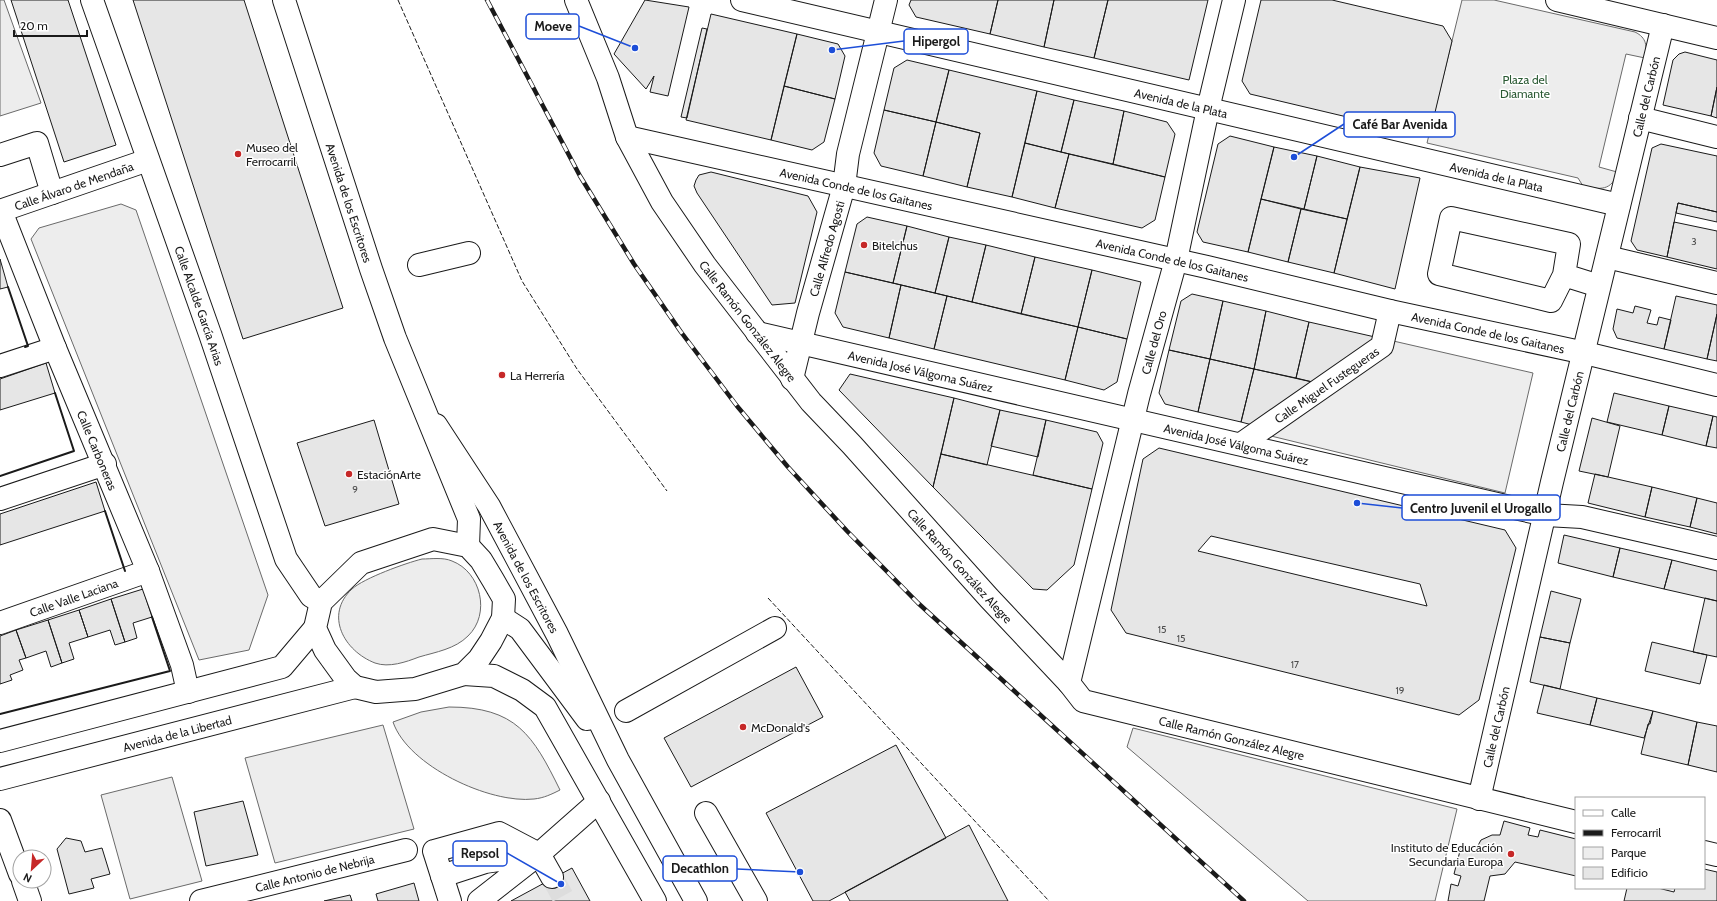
<svg xmlns="http://www.w3.org/2000/svg" width="1717" height="901" viewBox="0 0 1717 901" font-family="Cabin,sans-serif">
  <style>
    .green { fill: #ededed; stroke: #6a6a6a }
    .building { fill: #e6e6e6; stroke: #1a1a1a; fill-rule: evenodd }
    .lines { fill: none; stroke-linecap: round; stroke-linejoin: round }
    .minor-tunnel { stroke: #ddd; stroke-width: 22; stroke-dasharray: 22 11; stroke-linecap: butt }
    .minor-casing { stroke: #1a1a1a; stroke-width: 24 }
    .major-casing { stroke: #1a1a1a; stroke-width: 24 }
    .minor { stroke: #fff; stroke-width: 22 }
    .major { stroke: #fff; stroke-width: 22 }
    .rail-casing { stroke: #1a1a1a; stroke-width: 4.5 }
    .rail { stroke: #fff; stroke-width: 3; stroke-dasharray: 9; stroke-linecap: butt }
    .fence { stroke: #1a1a1a; stroke-width: 1; stroke-dasharray: 5 2; stroke-linecap: butt }
    .wall { stroke: #1a1a1a; stroke-width: 2 }
    .poi-dot { fill: #c62828; stroke: #fff; stroke-width: 1.5 }
    .labels { text-anchor: middle; dominant-baseline: central; stroke-width: 3; stroke-linejoin: round; paint-order: stroke }
    .number-label { font-size: 10px; fill: #4d4d4d }
    .park-label { font-size: 12px; fill: #2b5a34; stroke: #fff }
    .street-label { font-size: 12px; fill: #1a1a1a; stroke: #fff }
    .poi-label { font-size: 12px; fill: #1a1a1a; stroke: #fff; text-anchor: start }
    .leader { fill: none; stroke: #1d4ed8; stroke-width: 1.5 }
    .callout-dot { fill: #1d4ed8; stroke: #fff; stroke-width: 1.5 }
    .callout { fill: #fff; stroke: #1d4ed8; stroke-width: 1.5 }
    .callout-label { font-size: 13px; text-anchor: middle; font-weight: bold; fill: #1a1a1a }
  </style>
  <rect width="100%" height="100%" fill="#fff"/>
  <path class="green" d="M0,0h4l37,103 -41,13z
    M1462,0h32l141,32c12,6 12,14 10,26l-19,-4 -27,113 18,5c-4,19 -18,18 -34,14l-5,-8 -151,-35z
    M121,204l15,6 132,385 -19,55 -50,10 -168,-421 8,-11z
    M1389,340l144,33 -28,120 -234,-57z
    M422,559c9,0 21,-2 30,2 29,11 39,53 16,75 -13,13 -32,16 -49,21 -13,5 -30,11 -44,6 -31,-12 -51,-48 -23,-74 12,-11 54,-26 70,-30z
    M449,707c67,0 84,28 111,83 -8,4 -16,8 -26,9 -44,5 -126,-33 -141,-77l28,-10z
    M383,725l31,104 -139,34 -30,-105z
    M1133,728l324,81 -22,92h-127l-181,-154z
    M172,777l30,104 -72,18 -29,-104z"/>
  <path class="building" d="M11,0h57l48,145 -52,17z
    M133,0h111l99,308 -100,31z
    M645,0l44,7 -21,89 -18,-4 4,-16 -8,13 -32,-35z
    M911,0h87l-8,34 -74,-17 -7,-12z
    M998,0h56l-10,47 -54,-13z
    M1054,0h54l-14,58 -50,-11z
    M1108,0h100l-19,80 -95,-22z
    M1261,0h71l111,26 9,15 -20,84 -13,9 -169,-40 -8,-13z
    M711,14l86,20 -26,106 -85,-20z
    M702,28l5,1 -20,89 -6,-1z
    M797,34l41,10 7,12 -10,43 -51,-13z
    M1685,52l32,8v27l-6,29 -48,-11 10,-45 6,-6z
    M907,60l42,10 -13,52 -52,-12 10,-42z
    M949,70l88,21 -25,106 -45,-10 13,-54 -44,-11z
    M784,86l51,13 -11,43 -12,8 -41,-10z
    M1717,87v31l-6,-2z
    M1037,91l37,9 -13,52 -36,-9z
    M1074,100l50,11 -11,53 -52,-12z
    M884,110l52,12 -13,54 -42,-10 -7,-13z
    M1124,111l43,11 8,12 -10,43 -52,-13z
    M936,122l44,11 -13,54 -44,-11z
    M1230,136l44,11 -26,105 -45,-10 -6,-10 21,-88z
    M1025,143l44,11 -14,54 -43,-11z
    M1661,144l56,12v56l-39,-9 -11,54 -30,-7 -6,-9 21,-93z
    M1274,147l43,9 -13,53 -43,-10z
    M1069,154l96,23 -10,43 -13,8 -87,-20z
    M1317,156l43,11 -13,52 -43,-10z
    M1360,167l60,11 -25,111 -61,-16z
    M711,172l97,24 9,16 -22,91 -23,2 -75,-112 -3,-7 2,-6 3,-5z
    M1261,199l40,10 -13,53 -40,-10z
    M1678,203l39,9v10l-41,-9z
    M1301,209l46,10 -13,54 -46,-11z
    M867,217l40,9 -14,57 -48,-11 12,-48z
    M1674,222l43,9v38l-50,-12z
    M907,226l42,11 -14,56 -42,-10z
    M949,237l37,8 -14,57 -37,-9z
    M986,245l49,12 -14,57 -49,-12z
    M1035,257l57,13 -14,57 -57,-13z
    M0,259l8,28 -8,2z
    M1092,270l49,12 -14,57 -49,-12z
    M845,272l56,13 -12,53 -46,-11 -8,-14z
    M901,285l46,11 -13,53 -45,-11z
    M1192,294l31,7 -13,58 -41,-9 12,-49z
    M947,296l131,31 -13,53 -131,-31z
    M1676,296l41,9v9l-10,45 -43,-10z
    M1223,301l43,10 -12,58 -44,-10z
    M1635,306l16,4 -4,13 10,2 2,-8 12,3 -7,29 -47,-11 -4,-9 4,-20 16,4z
    M1266,311l43,11 -13,56 -42,-9z
    M1717,314v47l-10,-2z
    M1309,322l66,15 -54,47 -25,-6z
    M1078,327l49,12 -10,43 -13,8 -39,-10z
    M1169,350l41,9 -12,53 -33,-8 -6,-11z
    M1210,359l44,10 -13,53 -43,-10z
    M46,363l9,30 -55,17v-31z
    M1254,369l67,15 -61,43 -19,-5z
    M850,374l104,24 -21,89 -94,-97z
    M1614,393l55,13 -7,29 -55,-13z
    M954,398l46,12 -13,55 -46,-11z
    M1669,406l44,10 -7,30 -44,-11z
    M1000,410l46,10 -8,37 -47,-11z
    M1713,416l4,1v31l-11,-2z
    M1592,418l28,8 -12,51 -29,-6z
    M374,420l25,84 -74,22 -28,-83z
    M1046,420l51,12 6,11 -11,46 -59,-14z
    M1159,448l346,82 11,18 -37,152 -20,15 -333,-82 -15,-23 32,-151zM1211,536l209,48 7,22 -229,-55z
    M941,454l151,35 -18,76 -27,25 -14,-1 -100,-102z
    M1595,474l57,13 -7,30 -57,-14z
    M96,482l9,29 -105,34v-31z
    M1652,487l45,11 -7,29 -45,-10z
    M1697,498l20,5v31l-27,-7z
    M1564,535l56,13 -7,29 -55,-14z
    M1620,548l52,12 -8,29 -51,-12z
    M1672,560l45,11v30l-53,-12z
    M143,589l9,28 -19,6 4,15 -12,4 -14,-43z
    M1551,591l30,8 -11,44 -30,-6z
    M1705,598l12,3v56l-24,-5z
    M111,599l14,43 -10,3 -5,-15 -22,7 -9,-27z
    M79,610l9,27 -19,6 5,16 -12,4 -14,-43z
    M48,620l14,43 -11,4 -5,-16 -20,7 -10,-28z
    M16,630l10,28 -7,2 4,10 -13,5 2,5 -12,4v-48z
    M1540,637l30,6 -10,46 -30,-7z
    M1652,642l55,13 -7,29 -55,-13z
    M796,667l27,50 -132,70 -27,-49z
    M1544,685l53,13 -7,27 -53,-12z
    M1597,698l56,13 -9,27 -54,-13z
    M1653,711l44,11 -9,43 -47,-11 7,-30h2z
    M1697,722l20,4v46l-29,-7z
    M896,745l50,93 -117,63h-16l-47,-88z
    M243,801l15,54 -52,11 -12,-54z
    M1504,821l26,7 -2,7 10,2 2,-7 36,9v37l-61,-14 -10,12 -15,2 -6,25h-36l3,-17 7,2 3,-10 -7,-2 7,-27 14,4 6,-11 11,-5h8z
    M969,825l39,76h-158l-5,-9z
    M66,838l15,3 4,11 17,-4 8,26 -19,5 3,9 -25,6 -12,-45z
    M572,868l18,33h-79z
    M1704,869l13,3v29h-93l3,-13h31l16,4 1,-4h29z
    M414,883l5,18h-41l-2,-7z
    M350,895l2,6h-28z"/>
  <g class="lines">
    <path class="minor-tunnel" d="M552,877l13,24"/>
    <g class="minor-casing">
      <g id="minor">
        <path id="s1" d="M576,0l32,78 19,59 35,65 43,63 106,137 41,43 137,153 80,85 14,18 493,121"/>
        <path id="s2" d="M742,0l877,205"/>
        <path d="M1640,118l77,19"/>
        <path id="s3" d="M627,137l580,130 183,44 195,42 132,32"/>
        <path d="M0,155l37,-12 15,50"/>
        <path id="s4" d="M0,211l148,-51"/>
        <path id="s5" d="M1,211l54,137 93,223 34,94 6,27"/>
        <path d="M1607,257l110,26"/>
        <path d="M419,265l50,-12"/>
        <path d="M1564,275l-13,26 -112,-27 12,-56 118,26 -5,31 35,11"/>
        <path id="s6" d="M757,333l753,174 36,8 36,2 135,31"/>
        <path d="M0,366l55,-18"/>
        <path id="s7" d="M792,379l16,-66 36,-127 4,-32 38,-154"/>
        <path id="s8" d="M436,425l53,81 68,128 61,126 78,141"/>
        <path id="s9" d="M1241,444l141,-98 8,-35"/>
        <path d="M0,499l105,-35"/>
        <path d="M503,618l17,11 67,90"/>
        <path id="s10" d="M0,623l148,-52"/>
        <path d="M464,674l30,2 28,14 23,17 110,194"/>
        <path id="s11" d="M1069,683l70,-289 37,-134 32,-151 26,-109"/>
        <path d="M626,711l149,-83"/>
        <path id="s12" d="M1479,799l73,-317 111,-457"/>
        <path d="M706,813l50,88"/>
        <path d="M0,820l20,54"/>
        <path d="M1704,852l13,3"/>
        <path d="M539,854l60,-53"/>
        <path d="M442,876l-8,-25 65,-18 40,21 13,23"/>
        <path d="M23,881l7,20"/>
        <path id="s13" d="M201,901l205,-51"/>
        <path d="M450,901l-8,-25 43,-14 54,-8 -60,47"/>
      </g>
    </g>
    <g class="major-casing">
      <g id="major">
        <path id="s14" d="M92,0l118,334 76,225 25,37 10,6"/>
        <path id="s15" d="M284,0l87,269 24,69 74,181 -1,27"/>
        <path d="M1557,0l160,38"/>
        <path d="M433,539l35,7 13,14 12,20 11,19 -1,19 -12,23 -12,18 -15,15 -49,15 -39,3 -21,-5 -9,-8 -21,-29 -10,-22 6,-26 40,-39z"/>
        <path d="M0,741l282,-74 33,-39"/>
        <path id="s16" d="M0,779l355,-92"/>
      </g>
    </g>
    <use href="#minor" class="minor"/>
    <use href="#major" class="major"/>
    <g class="rail-casing">
      <path id="rail" d="M487,0l93,176 54,88 47,68 56,74 51,61 59,64 71,72 326,298"/>
    </g>
    <use href="#rail" class="rail"/>
    <path class="fence" d="M398,0l124,281 55,88 90,122
      M768,598l281,303"/>
    <path class="wall" d="M8,287l20,59 -3,1
      M0,476l74,-25 -19,-58
      M105,511l20,60
      M0,714l170,-43 -18,-54"/>
  </g>
  <g class="poi-dot">
    <circle cx="238" cy="154" r="4"/>
    <circle cx="864" cy="245" r="4"/>
    <circle cx="502" cy="375" r="4"/>
    <circle cx="349" cy="474" r="4"/>
    <circle cx="743" cy="727" r="4"/>
    <circle cx="1511" cy="854" r="4"/>
  </g>
  <g class="labels">
    <g class="number-label">
      <text x="1694" y="241">3</text>
      <text x="355" y="489">9</text>
      <text x="1162" y="629">15</text>
      <text x="1181" y="638">15</text>
      <text x="1295" y="664">17</text>
      <text x="1400" y="690">19</text>
    </g>
    <g class="park-label">
      <text x="1525" y="79">Plaza del<tspan x="1525" dy="14">Diamante</tspan></text>
    </g>
    <g class="street-label">
      <text stroke="none"><textPath href="#s12" startOffset="722">Calle del Carbón</textPath></text>
      <text stroke="none"><textPath href="#s2" startOffset="451">Avenida de la Plata</textPath></text>
      <text stroke="none"><textPath href="#s2" startOffset="775">Avenida de la Plata</textPath></text>
      <text stroke="none"><textPath href="#s4" startOffset="78">Calle Álvaro de Mendaña</textPath></text>
      <text stroke="none"><textPath href="#s3" startOffset="235">Avenida Conde de los Gaitanes</textPath></text>
      <text stroke="none"><textPath href="#s15" startOffset="213">Avenida de los Escritores</textPath></text>
      <text stroke="none"><textPath href="#s7" startOffset="135">Calle Alfredo Agosti</textPath></text>
      <text stroke="none"><textPath href="#s3" startOffset="559">Avenida Conde de los Gaitanes</textPath></text>
      <text stroke="none"><textPath href="#s14" startOffset="324">Calle Alcalde García Arias</textPath></text>
      <text stroke="none"><textPath href="#s1" startOffset="367">Calle Ramón González Alegre</textPath></text>
      <text stroke="none"><textPath href="#s3" startOffset="883">Avenida Conde de los Gaitanes</textPath></text>
      <text stroke="none"><textPath href="#s11" startOffset="351">Calle del Oro</textPath></text>
      <text stroke="none"><textPath href="#s6" startOffset="168">Avenida José Válgoma Suárez</textPath></text>
      <text stroke="none"><textPath href="#s9" startOffset="104">Calle Miguel Fustegueras</textPath></text>
      <text stroke="none"><textPath href="#s12" startOffset="398">Calle del Carbón</textPath></text>
      <text stroke="none"><textPath href="#s6" startOffset="492">Avenida José Válgoma Suárez</textPath></text>
      <text stroke="none"><textPath href="#s5" startOffset="258">Calle Carboneras</textPath></text>
      <text stroke="none"><textPath href="#s1" startOffset="691">Calle Ramón González Alegre</textPath></text>
      <text stroke="none"><textPath href="#s8" startOffset="177">Avenida de los Escritores</textPath></text>
      <text stroke="none"><textPath href="#s10" startOffset="78">Calle Valle Laciana</textPath></text>
      <text stroke="none"><textPath href="#s12" startOffset="74">Calle del Carbón</textPath></text>
      <text stroke="none"><textPath href="#s16" startOffset="183">Avenida de la Libertad</textPath></text>
      <text stroke="none"><textPath href="#s1" startOffset="1027">Calle Ramón González Alegre</textPath></text>
      <text stroke="none"><textPath href="#s13" startOffset="117">Calle Antonio de Nebrija</textPath></text>
    </g>
    <g class="poi-label">
      <text x="246" y="147">Museo del<tspan x="246" dy="14">Ferrocarril</tspan></text>
      <text x="872" y="245">Bitelchus</text>
      <text x="510" y="375">La Herrería</text>
      <text x="357" y="474">EstaciónArte</text>
      <text x="751" y="727">McDonald's</text>
      <text x="1503" y="847" text-anchor="end">Instituto de Educación<tspan x="1503" dy="14">Secundaria Europa</tspan></text>
    </g>
  </g>
  <path class="leader" d="M635 48L579 26M832 50L904 41M1294 157L1344 124M1357 503L1402 508M561 884L507 853M800 872L737 869"/>
  <g class="callout-dot">
    <circle cx="635" cy="48" r="4"/>
    <circle cx="832" cy="50" r="4"/>
    <circle cx="1294" cy="157" r="4"/>
    <circle cx="1357" cy="503" r="4"/>
    <circle cx="561" cy="884" r="4"/>
    <circle cx="800" cy="872" r="4"/>
  </g>
  <g class="callout">
    <rect x="526" y="14" width="53" height="25" rx="4"/>
    <rect x="904" y="29" width="64" height="25" rx="4"/>
    <rect x="1344" y="112" width="111" height="25" rx="4"/>
    <rect x="1402" y="495" width="158" height="25" rx="4"/>
    <rect x="453" y="841" width="54" height="25" rx="4"/>
    <rect x="663" y="856" width="74" height="25" rx="4"/>
  </g>
  <g class="callout-label">
    <text x="553" y="31">Moeve</text>
    <text x="936" y="46">Hipergol</text>
    <text x="1400" y="129">Café Bar Avenida</text>
    <text x="1481" y="513">Centro Juvenil el Urogallo</text>
    <text x="480" y="858">Repsol</text>
    <text x="700" y="873">Decathlon</text>
  </g>
  <rect x="1575" y="797" width="130" height="92" fill="#ffffff" stroke="#a3a3a3"/>
  <rect x="1583" y="810" width="20" height="6" fill="#ffffff" stroke="#a3a3a3"/>
  <text x="1611" y="817" font-size="12" fill="#1a1a1a">Calle</text>
  <rect x="1583" y="830" width="20" height="6" fill="#1a1a1a" stroke="#a3a3a3"/>
  <text x="1611" y="837" font-size="12" fill="#1a1a1a">Ferrocarril</text>
  <rect x="1583" y="847" width="20" height="12" fill="#ededed" stroke="#a3a3a3"/>
  <text x="1611" y="857" font-size="12" fill="#1a1a1a">Parque</text>
  <rect x="1583" y="867" width="20" height="12" fill="#e6e6e6" stroke="#a3a3a3"/>
  <text x="1611" y="877" font-size="12" fill="#1a1a1a">Edificio</text>
  <g transform="translate(32 869) rotate(206)"><circle r="19" fill="#ffffff" stroke="#a3a3a3"/>
  <path d="M0-3L7 15L0 10L-7 15Z" fill="#c62828"/>
  <text y="-6" font-size="11" font-weight="bold" text-anchor="middle" fill="#1a1a1a">N</text>
  </g>
  <path d="M14 30v6h73v-6" fill="none" stroke="#1a1a1a" stroke-width="2"/>
  <text x="20" y="30" font-size="12" fill="#1a1a1a" stroke="#ffffff" stroke-width="3" paint-order="stroke">20 m</text>
</svg>
